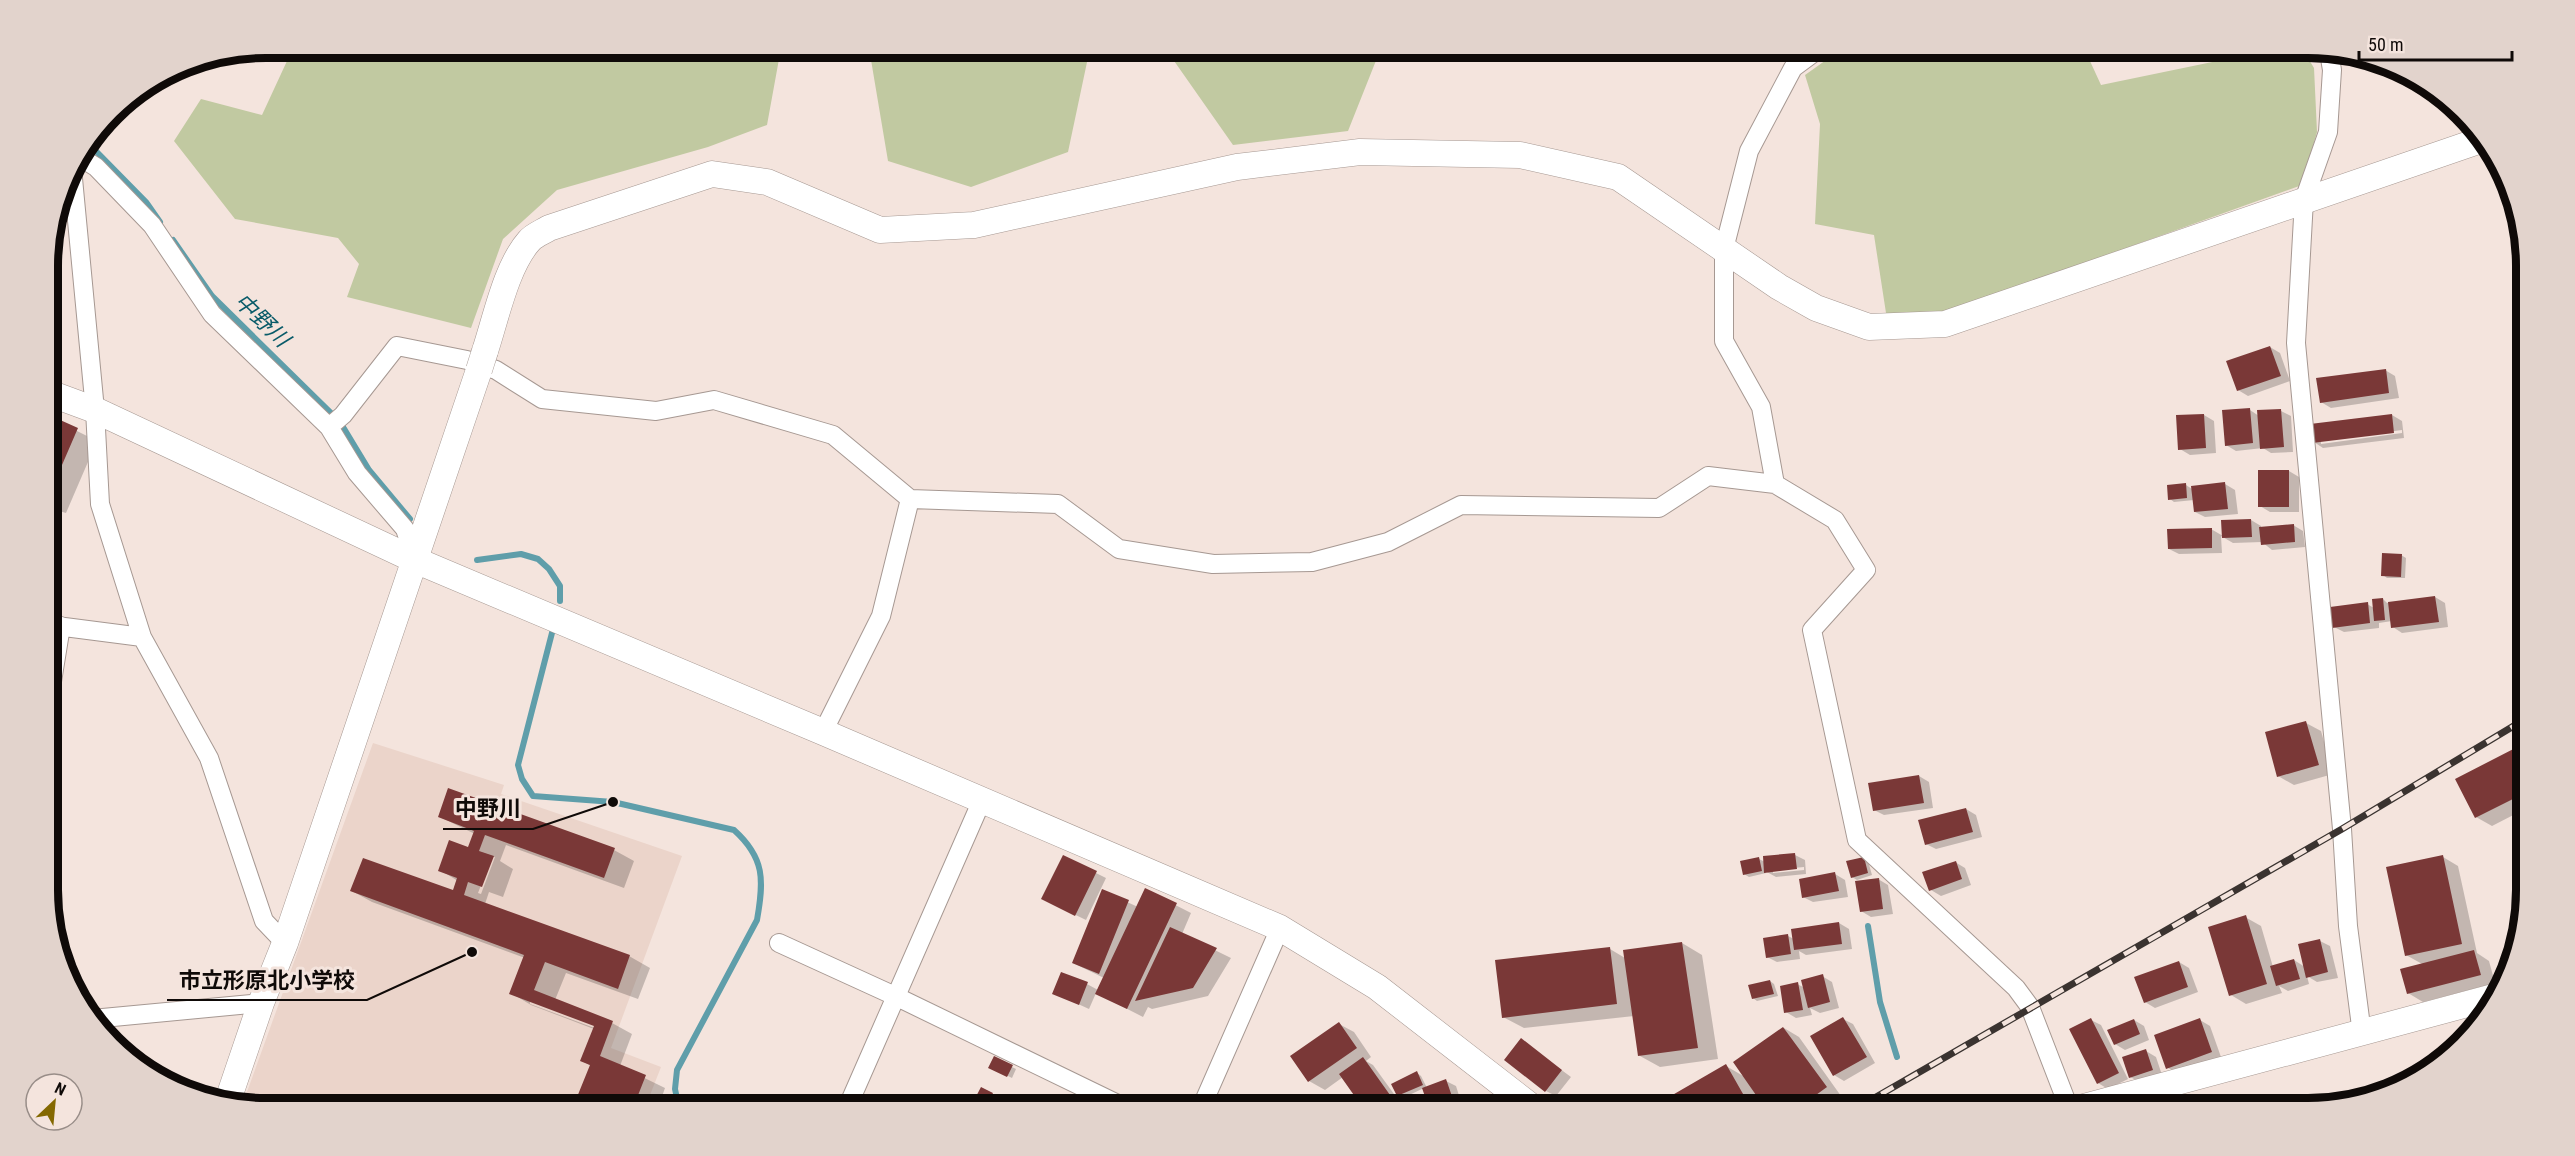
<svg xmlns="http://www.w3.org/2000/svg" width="2575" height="1156" viewBox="0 0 2575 1156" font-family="'Roboto Condensed','Noto Sans JP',sans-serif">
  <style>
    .built { fill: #ebd4ca }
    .green { fill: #c1c9a1 }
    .shadow { fill: #0003; fill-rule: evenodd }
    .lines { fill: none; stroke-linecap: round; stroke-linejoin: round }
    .stream { stroke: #5f9eaa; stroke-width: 6 }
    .building { fill: #7a3837 }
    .street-casing { stroke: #a69892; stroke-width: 20 }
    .secondary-casing { stroke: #a69892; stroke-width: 27 }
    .street { stroke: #fff; stroke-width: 18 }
    .secondary { stroke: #fff; stroke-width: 26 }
    .rail-casing { stroke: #3a3330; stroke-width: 7 }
    .rail { stroke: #f4e4dd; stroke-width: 4.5; stroke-dasharray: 14; stroke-linecap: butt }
    .secondary-bridge-casing { stroke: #a69892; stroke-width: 27; stroke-linecap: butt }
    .secondary-bridge { stroke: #fff; stroke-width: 26 }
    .labels { text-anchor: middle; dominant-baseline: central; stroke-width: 6; stroke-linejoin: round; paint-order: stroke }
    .water-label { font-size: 22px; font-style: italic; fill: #095b69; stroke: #f4e4dd }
    .rim { fill: none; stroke: #0f0a08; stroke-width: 8 }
    .leader { fill: none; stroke: #0f0a08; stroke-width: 2 }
    .callout-dot { fill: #0f0a08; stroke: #f4e4dd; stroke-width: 2 }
    .callout-label { font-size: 22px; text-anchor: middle; font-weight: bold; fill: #0f0a08; stroke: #f4e4dd; stroke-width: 6; stroke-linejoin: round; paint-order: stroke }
  </style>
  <rect width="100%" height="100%" fill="#f4e4dd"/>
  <path class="built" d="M373,743l131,42 -3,9 181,62 -71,192 50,19 -16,41h-379l-23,-5z"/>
  <path class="green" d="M293,48h488l-14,77 -59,22 -151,43 -54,49 -32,89 -124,-31 12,-33 -21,-26 -103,-19 -61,-78 27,-42 61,16z
    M869,48h221l-22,104 -97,35 -83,-26z
    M1165,48h216l-33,83 -115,14z
    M1843,48h241l17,37 179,-37h22l12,20 3,64 -15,53 -360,129 -56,-1 -12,-78 -59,-11 5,-100 -15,-49z"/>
  <path class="shadow" d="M2270,347l10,6 10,28 -42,15 -10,-6z
    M2385,370l10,6 4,22 -68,10 -10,-6z
    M2250,410l9,6 22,-5 10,5 2,36 -22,1 -8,-5 -27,3 -10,-6z
    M2204,415l10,6 2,32 -26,2 -10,-6z
    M2392,415l10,6 2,17 -81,10 -9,-6zM2402,430v3l-81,11v-3z
    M49,417l48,24 -31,72 -17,-5z
    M2289,471l10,6v35h-29l-10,-6z
    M2225,484l10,6 3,24 -33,3 -10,-5 -1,-12 -20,2 -4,-3 16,-14 6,4z
    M2251,520l10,6v3l32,-4 10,6 2,16 -33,3 -10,-8 -29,1 -12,-7 1,17 -43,1 -10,-5 42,-20 12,7z
    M2401,555l5,3 -1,20h-18l-4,-3z
    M2435,597l10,6 3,24 -46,6 -9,-6 -1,-6 -13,2v5l-35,4 -10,-5 33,-23 7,4 9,-9 4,4z
    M2306,723l15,8 12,43 -39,11 -16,-9z
    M2527,743v65l-35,18 -16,-9z
    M1919,776l10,6 4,26 -49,7 -10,-5z
    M1966,809l10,6 6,22 -46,12 -10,-5z
    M440,817l174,33 20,11 -10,27 -118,-43 -6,16 13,8 -10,28 -14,-5 -4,12 144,52 21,12 -12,31 -72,-26 -11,27 57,23 20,11 -12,32 45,22 -7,20h-70l-11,-6 14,-36 -9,-5 12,-32 -63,-24 -20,-12 14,-35 -153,-56 -20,-11 101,1 5,-11 -18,-11 29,-21 6,-15zM492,857h3l-14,37 -3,-1zM530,1000l71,27 -1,3 -70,-26z
    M1795,855l10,5 1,14 -30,3 -11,-6 1,2 -17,4 -5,-3 15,-15 6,3zM1804,867v3l-31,3v-3z
    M2443,857l15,9 19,87 12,8 6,22 -72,19 -15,-9 16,-28 -18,-10z
    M1864,858l4,3 4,14 -15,5 -5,-3z
    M1955,862l10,6 6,17 -30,11 -10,-6z
    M1096,873l10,5 -20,42 -33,-16z
    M1835,874l10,6 3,17 -35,5 -10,-5z
    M1878,879l10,6 5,29 -22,3 -10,-6z
    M1146,890l45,23 -9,21 49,24 -23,38 -56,13 -4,-2 -5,10 -47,-24 -7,16 -35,-16 33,-9 11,6 6,-12 -31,-15 30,-72 35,16z
    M2245,917l16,9 12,41 21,-7 11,7 15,-26 10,5 8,32 -21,4 -10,-6 2,8 -21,7 -9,-5 3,7 -36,11 -15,-9z
    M1839,923l10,6 3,20 -46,6 -7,-4 1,8 -23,3 -10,-5 21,-21 6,3z
    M1682,943l20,12 16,104 -58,8 -20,-11 -6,-40 -110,12 -21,-11 107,-68 15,9z
    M2179,962l10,6 9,24 -43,16 -10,-6z
    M1822,976l10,6 7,26 -19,5 -10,-5 2,7 -16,3 -10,-6 11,-28 8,4z
    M1770,981l4,3 4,12 -21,5 -4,-3z
    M1843,1019l10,5 22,39 -31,18 -10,-6z
    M2091,1020l10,5 27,54 -20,10 -10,-6z
    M2134,1020l10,6 5,14 -24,10 -10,-6z
    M2200,1020l10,6 11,31 -43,16 -10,-5z
    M1339,1024l15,8 17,25 -5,4 7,4 26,36 -10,7h-25l-21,-31 -18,13 -16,-9 -17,-24z
    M1784,1028l15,9 42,59 -16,12h-58l-3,-4v4h-111l73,-42 19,11z
    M1521,1040l50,37 -15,19 -10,-5z
    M2146,1051l10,6 6,18 -22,7 -10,-5z
    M994,1058l22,11 -4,9 -22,-11z
    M1417,1073l4,3 6,12 19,-7 10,5 7,22h-32l-7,-20 -21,10 -5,-3z
    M981,1089l31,18v1h-40z
    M1298,1097l4,2 2,9h-24z
    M1885,1104l5,4h-12z"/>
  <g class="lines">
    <path class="stream" d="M90,145l56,57 14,20
      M173,240l39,56 128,126 29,48 41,49
      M477,560l44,-6 17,5 11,10 11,17v15
      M553,629l-35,136 4,14 11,17 80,6 121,28c31,28 30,50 23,90l-80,150 -2,19 4,19
      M1868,926l12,76 17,55"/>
  </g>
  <path class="building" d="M2270,346l11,30 -44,15 -11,-30z
    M2386,369l3,24 -69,10 -4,-25z
    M2250,408l3,35 -28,3 -3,-36z
    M2281,409l3,38 -24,2 -3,-39z
    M2204,414l2,34 -28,2 -2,-35z
    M2392,414l2,19 -82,10 -2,-19z
    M49,415l29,13 -29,67z
    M2258,470h31v37h-31z
    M2225,482l3,27 -34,3 -3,-26z
    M2186,483l1,15 -19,2 -1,-15z
    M2251,519l1,18 -30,1 -1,-18z
    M2294,524l1,18 -34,3 -2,-18z
    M2212,528v20l-44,1 -1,-20z
    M2382,553l20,1 -1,23 -20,-1z
    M2526,568v33l-11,-29z
    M2435,596l4,26 -48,6 -3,-26z
    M2383,598l2,22 -11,1 -2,-22z
    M2368,602l2,21 -38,5 -2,-21z
    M2306,721l13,44 -42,12 -12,-45z
    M2527,742v50l-52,26 -20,-39z
    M1919,775l5,28 -51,8 -5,-28z
    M448,788l167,60 -11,30 -119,-43 -6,16 15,5 -12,31 -14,-5 -4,13 166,60 -12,34 -73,-27 -11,28 79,31 -13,35 46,19 -13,33h-44l-14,-6 15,-37 -10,-4 14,-35 -85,-32 15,-39 -174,-64 13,-33 90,32 4,-12 -19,-7 11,-31 19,7 6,-16 -36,-14z
    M1966,808l7,24 -48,13 -7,-25z
    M1795,853l2,16 -33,4 -1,-17z
    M1063,855l34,16 -22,45 -34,-17z
    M2443,855l19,89 -57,12 -19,-89z
    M1759,857l3,14 -19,4 -3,-14z
    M1864,857l4,16 -17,5 -5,-17z
    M1956,861l6,18 -33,12 -7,-19z
    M1835,872l4,19 -37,7 -3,-19z
    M1879,878l4,31 -23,3 -5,-31z
    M1145,888l32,15 -50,106 -32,-15z
    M1102,889l27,11 -30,74 -27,-11z
    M2246,915l21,69 -38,12 -21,-69z
    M1839,922l3,22 -48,6 -3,-21z
    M1170,927l47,21 -24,40 -58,13z
    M1788,934l3,20 -25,4 -3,-20z
    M2320,939l8,33 -22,6 -8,-34z
    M1682,942l16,106 -60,8 -15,-106z
    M1610,947l7,57 -115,14 -7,-58z
    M2474,950l7,25 -74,19 -7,-25z
    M2294,959l6,20 -24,7 -6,-20z
    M2179,961l9,26 -44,16 -10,-26z
    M1061,972l27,10 -9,23 -27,-11z
    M1823,974l7,28 -22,6 -7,-28z
    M1770,980l4,14 -22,5 -4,-14z
    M1798,982l5,28 -19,3 -4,-27z
    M1843,1017l24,40 -34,19 -23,-40z
    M2091,1018l28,55 -22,11 -28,-55z
    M2200,1018l12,34 -46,17 -12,-34z
    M2134,1019l6,15 -26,11 -7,-15z
    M1339,1022l18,26 -49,34 -18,-26z
    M1783,1027l44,60 -29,21h-33l-32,-46z
    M1521,1038l41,32 -17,22 -41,-32z
    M2146,1049l7,21 -24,8 -7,-21z
    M994,1056l19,9 -6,12 -19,-9z
    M1363,1057l27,38 -18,13h-9l-24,-34z
    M1726,1064l25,44h-101z
    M1417,1071l6,14 -26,11 -6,-12z
    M1446,1079l10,29h-27l-7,-20z
    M981,1087l12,6 -7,15h-16z
    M1298,1095l2,13h-22l-1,-10z
    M997,1096l12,7 -3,5h-16z"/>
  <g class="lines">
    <g class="street-casing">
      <path id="street" d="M1820,48l-27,20 -44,83 -25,98v92l37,66 14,77 60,36 31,50 -54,60 45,210 159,148 14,19 39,101
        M2329,52l3,18 -4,62 -24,68 -8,143 46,486 6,97 14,108
        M80,157l16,10 56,58 60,89 117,113 28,46 48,56 10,31
        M72,168l23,242 5,94 42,133 67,121 55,163 21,22
        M329,427l14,-12 54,-69 70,14 29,10 46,29 114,12 58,-11 119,35 77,64 148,5 61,45 94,15 99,-2 76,-20 73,-37 198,3 49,-32 67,8
        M49,625l93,12
        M49,700l12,-74
        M823,732l58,-116 29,-117
        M779,943l116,53 231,112
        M92,1019l169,-16
        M847,1108l135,-308
        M1201,1108l79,-180"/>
    </g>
    <g class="secondary-casing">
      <path id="secondary" d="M485,351c11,-33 21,-84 44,-110 5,-6 14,-9 20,-13l163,-54 55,8 113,48 94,-5 263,-58 123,-15 160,3 98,22 161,110 37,21 53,19 76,-3 539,-185
        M49,393l46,17 320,150 408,172 457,196 97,59 156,121
        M228,1100l33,-97 24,-60 194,-573
        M2080,1108l417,-112"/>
    </g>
    <use href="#street" class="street"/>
    <use href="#secondary" class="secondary"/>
    <g class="rail-casing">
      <path id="rail" d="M1857,1108l485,-279 185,-111"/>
    </g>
    <use href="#rail" class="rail"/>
    <g class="secondary-bridge-casing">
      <path id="secondary-bridge" d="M479,370l6,-19"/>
    </g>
    <use href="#secondary-bridge" class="secondary-bridge"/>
  </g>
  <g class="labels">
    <g class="water-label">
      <text transform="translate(262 320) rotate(44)">中野川</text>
    </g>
  </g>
  <path d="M0 0H2575V1156H0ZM266 58H2308A208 208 0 0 1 2516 266V890A208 208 0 0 1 2308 1098H266A208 208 0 0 1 58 890V266A208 208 0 0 1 266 58Z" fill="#e2d3cc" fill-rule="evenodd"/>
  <path class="rim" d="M266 58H2308A208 208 0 0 1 2516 266V890A208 208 0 0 1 2308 1098H266A208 208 0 0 1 58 890V266A208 208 0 0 1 266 58Z"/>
  <path class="leader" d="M613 802L533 829H443M472 952L367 1000H167"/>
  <g class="callout-dot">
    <circle cx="613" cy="802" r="6"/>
    <circle cx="472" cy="952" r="6"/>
  </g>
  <g class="callout-label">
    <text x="488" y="816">中野川</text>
    <text x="267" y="988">市立形原北小学校</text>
  </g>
  <g transform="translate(54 1102) rotate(26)"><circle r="28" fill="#f4e4dd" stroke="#988d88" stroke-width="1.5"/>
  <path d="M0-4.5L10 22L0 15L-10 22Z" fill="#846801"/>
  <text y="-9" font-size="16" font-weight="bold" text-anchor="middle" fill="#0f0a08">N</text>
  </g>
  <path d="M2359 51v9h153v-9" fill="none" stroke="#0f0a08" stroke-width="3"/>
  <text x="2368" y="51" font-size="18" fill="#0f0a08" stroke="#f4e4dd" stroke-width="4.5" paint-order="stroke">50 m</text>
</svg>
